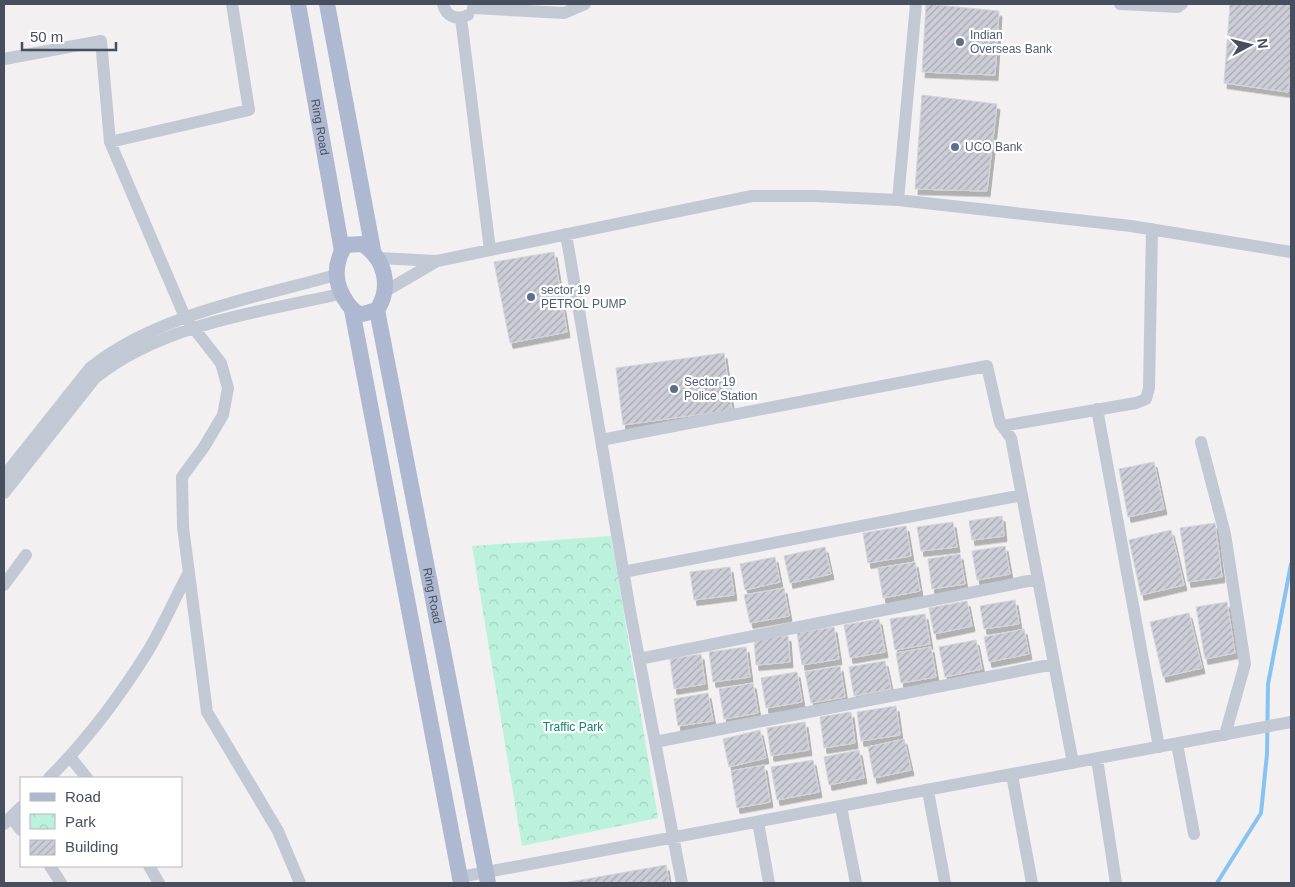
<svg xmlns="http://www.w3.org/2000/svg" width="1295" height="887" viewBox="0 0 1295 887" font-family="Arial,sans-serif">
  <style>
    .park { fill: url(#park-crowns) }
    .lines { fill: none; stroke-linecap: round; stroke-linejoin: round }
    .stream { stroke: #87c3f1; stroke-width: 4 }
    .building { fill: url(#building-hatch); stroke: #d3d4dc; filter: url(#shadow) }
    .minor { stroke: #c3c8d5; stroke-width: 12 }
    .major { stroke: #aeb8d0; stroke-width: 16 }
    .service-dot { fill: #5c6f8a; stroke: #fff; stroke-width: 2 }
    .labels { text-anchor: middle; dominant-baseline: central; stroke-width: 4.5; stroke-linejoin: round; paint-order: stroke }
    .service-label { font-size: 12px; fill: #4e5e75; stroke: #fff; text-anchor: start }
    .street-label { font-size: 12px; fill: #474e5e; stroke: #fff }
    .park-label { font-size: 12px; fill: #128565; stroke: #fff }
  </style>
  <defs>
    <pattern id="park-crowns" width="20" height="18" patternUnits="userSpaceOnUse" patternTransform="scale(1.25)"><rect width="20" height="18" fill="#bcf2dd"/><path d="M2 6a3 3 0 1 1 6 0M12 15a3 3 0 1 1 6 0" fill="none" stroke="#a3d1c0"/></pattern>
    <pattern id="building-hatch" width="6" height="6" patternUnits="userSpaceOnUse" patternTransform="scale(1.25)"><rect width="6" height="6" fill="#cccdd6"/><path d="M-1 1l2-2M0 6l6-6M5 7l2-2" fill="none" stroke="#a7a9b1"/></pattern>
    <filter id="shadow"><feDropShadow dx="3" dy="5.5" stdDeviation="0" flood-color="#0004"/></filter>
  </defs>
  <rect width="100%" height="100%" fill="#f2f0f0"/>
  <path class="park" d="M611,536l47,282 -136,28 -50,-300z"/>
  <g class="lines">
    <path class="stream" d="M1217,883l44,-70 6,-59 1,-70 23,-120"/>
  </g>
  <path class="building" d="M926,4l73,7 -4,64 -73,-3z
    M1230,4h61v68l-3,20 -64,-9z
    M922,95l75,9 -10,87 -72,-2z
    M554,252l13,80 -57,11 -16,-81z
    M724,353l8,57 -109,15 -7,-57z
    M1154,462l10,47 -36,8 -9,-48z
    M1002,516l2,20 -32,4 -3,-19z
    M953,522l4,25 -36,4 -4,-24z
    M1215,523l7,54 -34,5 -8,-54z
    M906,526l5,30 -43,7 -5,-30z
    M1171,530l13,55 -43,10 -12,-55z
    M1005,546l5,28 -33,6 -5,-29z
    M825,547l6,27 -41,9 -6,-27z
    M960,554l5,30 -33,5 -4,-30z
    M775,557l5,25 -35,8 -5,-26z
    M915,562l5,29 -37,7 -5,-30z
    M730,567l4,28 -40,5 -4,-28z
    M784,588l5,28 -39,7 -6,-28z
    M1015,600l4,24 -35,5 -4,-23z
    M967,601l5,25 -38,8 -5,-26z
    M1227,602l8,51 -30,6 -9,-52z
    M1189,613l13,55 -39,9 -13,-55z
    M925,614l5,30 -35,6 -5,-31z
    M879,619l6,33 -35,6 -6,-33z
    M834,627l5,32 -37,6 -5,-32z
    M1024,629l5,25 -40,8 -5,-25z
    M788,636l2,26 -34,3 -2,-26z
    M976,640l6,29 -37,8 -6,-30z
    M746,647l4,30 -37,5 -4,-30z
    M931,647l5,30 -35,6 -5,-30z
    M701,654l4,30 -31,5 -4,-30z
    M885,661l6,28 -37,7 -5,-29z
    M840,666l5,31 -34,6 -6,-31z
    M797,672l5,30 -36,6 -5,-30z
    M753,683l5,30 -34,6 -5,-30z
    M708,693l5,28 -35,5 -4,-27z
    M896,706l4,29 -39,6 -4,-29z
    M851,712l4,31 -31,5 -4,-31z
    M805,722l4,28 -38,6 -4,-28z
    M760,730l6,28 -37,9 -6,-28z
    M904,739l7,31 -37,8 -6,-31z
    M859,750l5,28 -35,7 -5,-28z
    M813,760l6,32 -42,8 -6,-33z
    M764,765l6,37 -33,6 -6,-37z
    M666,865l3,18h-105z"/>
  <g class="lines">
    <path class="minor" d="M443,4c3,12 13,17 25,11
      M1120,4l58,3 4,-3
      M473,8l91,5 21,-9
      M461,18l29,232
      M4,59l97,-18 9,101 75,175 36,46 7,25 -5,27 -19,32 -22,30 1,50 24,185 71,119 22,52
      M110,142l139,-32 -17,-106
      M898,200l18,-196
      M566,234l64,377 52,272
      M379,258l58,3 315,-65h62l84,4 233,26 160,26
      M384,292l53,-31
      M1097,409l62,338
      M1002,426l134,-23 10,-4 3,-11 3,-159
      M601,440l386,-74 13,57 11,15 62,325
      M1201,442l24,92 20,130 -20,71
      M4,476l86,-108c65,-53 167,-71 246,-93
      M4,493l91,-115c68,-54 163,-66 245,-84
      M623,572l399,-77
      M4,585l22,-30
      M639,659l399,-80
      M655,742l399,-78
      M1177,744l17,90
      M70,757l17,21
      M1097,759l19,124
      M1012,775l20,108
      M49,778c38,-38 71,-82 99,-127 15,-25 27,-53 41,-79
      M928,791l17,92
      M841,807l15,76
      M11,817l10,13
      M758,822l11,61
      M4,824l17,-17
      M50,866l11,17
      M149,866l10,17
      M460,877l831,-155"/>
    <g class="major">
      <path id="s1" d="M298,4l44,247"/>
      <path d="M327,4l46,246"/>
      <path d="M362,244c23,14 30,43 15,66 -5,1 -12,4 -16,4 -5,-1 -10,-6 -13,-10 -14,-19 -15,-38 -3,-59z"/>
      <path d="M352,310l109,573"/>
      <path id="s2" d="M377,310l111,573"/>
    </g>
  </g>
  <g class="service-dot">
    <circle cx="960" cy="42" r="5"/>
    <circle cx="955" cy="147" r="5"/>
    <circle cx="531" cy="297" r="5"/>
    <circle cx="674" cy="389" r="5"/>
  </g>
  <g class="labels">
    <g class="service-label">
      <text x="970" y="35">Indian<tspan x="970" dy="14">Overseas Bank</tspan></text>
      <text x="965" y="147">UCO Bank</text>
      <text x="541" y="290">sector 19<tspan x="541" dy="14">PETROL PUMP</tspan></text>
      <text x="684" y="382">Sector 19<tspan x="684" dy="14">Police Station</tspan></text>
    </g>
    <g class="street-label">
      <text stroke="none"><textPath href="#s1" startOffset="125">Ring Road</textPath></text>
      <text stroke="none"><textPath href="#s2" startOffset="291">Ring Road</textPath></text>
    </g>
    <g class="park-label">
      <text x="573" y="727">Traffic Park</text>
    </g>
  </g>
  <rect width="1295" height="887" fill="none" stroke="#474e5e" stroke-width="10"/>
  <rect x="20" y="777" width="162" height="90" fill="#ffffff" stroke="#b5b8bf"/>
  <rect x="30" y="793" width="25" height="8" fill="#aeb8d0" stroke="#b5b8bf"/>
  <text x="65" y="802" font-size="15" fill="#474e5e">Road</text>
  <rect x="30" y="814" width="25" height="15" fill="url(#park-crowns)" stroke="#b5b8bf"/>
  <text x="65" y="827" font-size="15" fill="#474e5e">Park</text>
  <rect x="30" y="840" width="25" height="15" fill="url(#building-hatch)" stroke="#b5b8bf"/>
  <text x="65" y="852" font-size="15" fill="#474e5e">Building</text>
  <g transform="translate(1250 45) rotate(83)" stroke="#ffffff" stroke-width="4" paint-order="stroke">
  <path d="M0-4L9 19L0 12L-9 19Z" fill="#474e5e"/>
  <text y="-8" font-size="14" font-weight="bold" text-anchor="middle" fill="#474e5e">N</text>
  </g>
  <path d="M22 42v8h94v-8" fill="none" stroke="#474e5e" stroke-width="2.5"/>
  <text x="30" y="42" font-size="15" fill="#474e5e" stroke="#ffffff" stroke-width="4" paint-order="stroke">50 m</text>
</svg>
